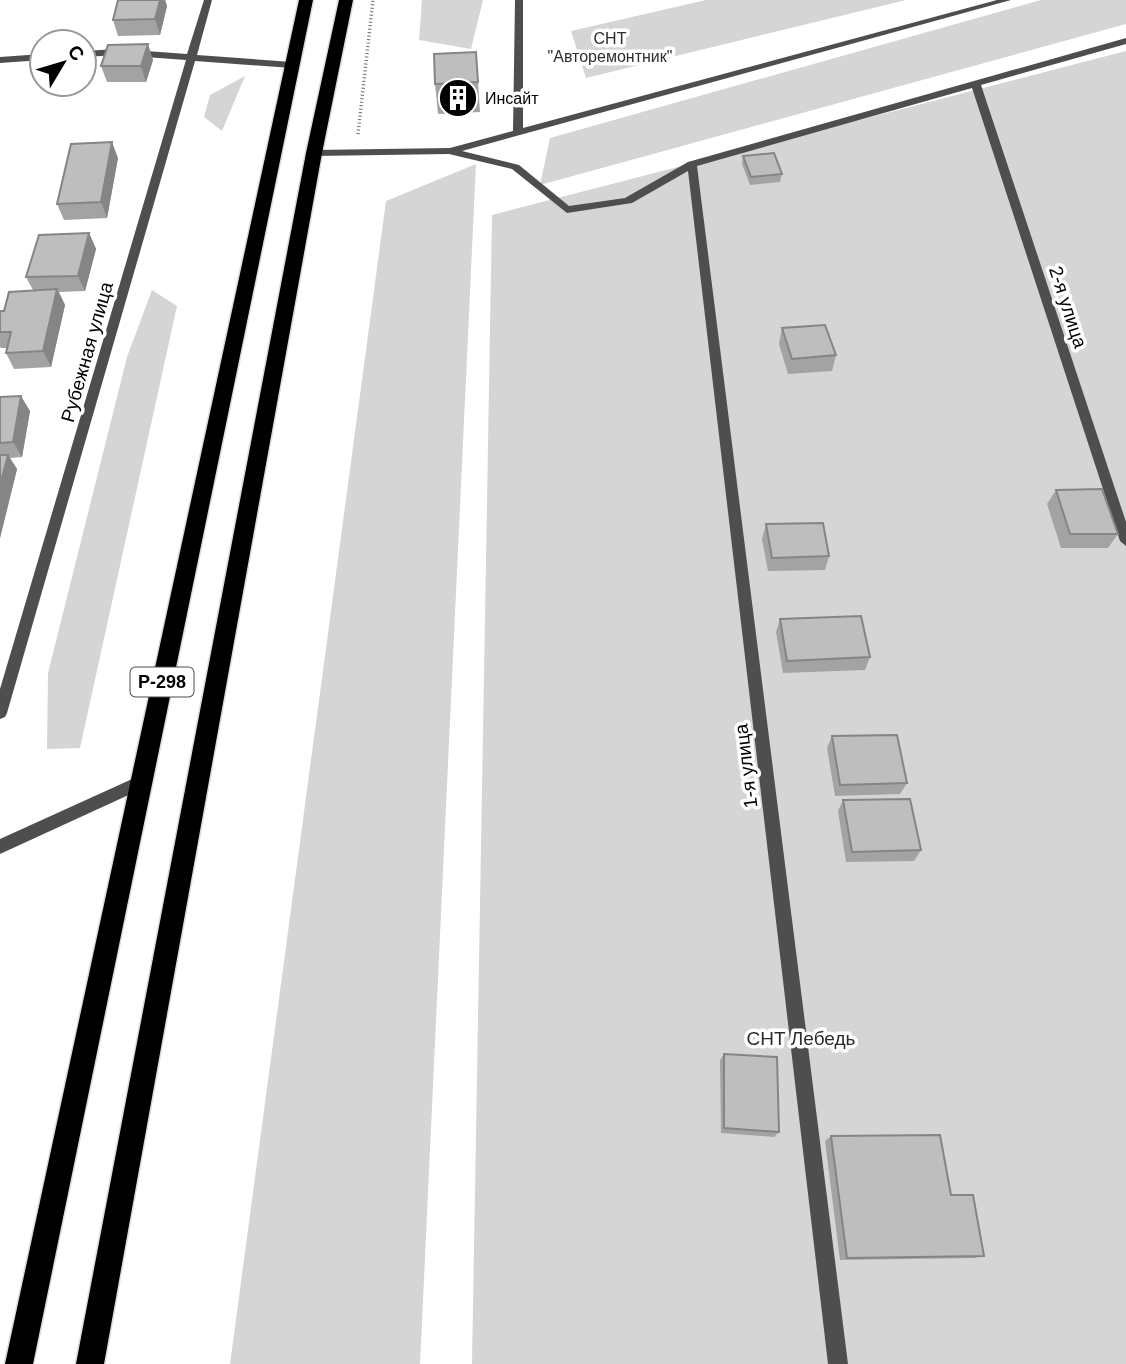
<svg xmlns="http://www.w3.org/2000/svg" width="1126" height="1364" font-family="Arial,sans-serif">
  <rect width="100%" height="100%" fill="#fff"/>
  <path fill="#d5d5d5" d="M422,0H483L471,49L419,40Z
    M706,0H906L586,78L571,31Z
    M1041,0H1126V24L540,185L550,138Z
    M1126,51V1364H472L492,215Z
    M245,76L222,131L204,117L210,95Z
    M476,164L420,1364H230L386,201Z
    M152,290L177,306L80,748L47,749L48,673L127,357Z"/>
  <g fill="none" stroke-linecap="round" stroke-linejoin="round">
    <g stroke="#dbdbdb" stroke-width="3">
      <path id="highway" d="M299,0H313L33,1364H5Z
        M339,0H353L322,153L104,1364H76L306,153Z"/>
    </g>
    <path stroke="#707070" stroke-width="3.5" stroke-dasharray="1 2.5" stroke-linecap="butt" d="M358,134L373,0"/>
    <path fill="#4e4e4e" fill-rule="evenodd" d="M204,0H212L197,55L292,62L297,65L292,68L195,61L7,713L5,717L0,719V689L186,60L118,55L84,57V51L118,49L187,54Z
      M515,0H523V128L997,0H1011L462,151L519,165L569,206L625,198L688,162L1126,38V44L981,85L1126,522V546L1120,541L972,88L697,166L848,1364H828L688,171L632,203L567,213L512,169L449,154L314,156L309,153L314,150L450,148L513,131Z
      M42,54V60L0,63V57Z
      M141,775L146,777L148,782L146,787L0,854V839Z"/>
    <use href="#highway" fill="#000" fill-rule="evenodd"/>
  </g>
  <path fill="#a3a3a3" d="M118,0H165L167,6L160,35L118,36L113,20Z
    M476,52L480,112L438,114L435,84Z
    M153,60L146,82H107L101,66Z
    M743,156L782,174L780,182L750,185L742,164Z
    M118,158L107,218L64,220L57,204Z
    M89,233L96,249L85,291L59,292L65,305L51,367L14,369L6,353L7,348H1L0,347V311H4L33,290L26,277Z
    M782,328L836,355L832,371L788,374L779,344Z
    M0,397L30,411L22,457L10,458L17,469L0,538Z
    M1056,490L1118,534L1108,548H1061L1047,504Z
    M766,524L829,556L825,570L768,571L762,539Z
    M780,619L870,657L865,670L783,673L776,632Z
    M832,736L907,783L900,794L835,796L827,748Z
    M843,800L921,850L914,861L846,862L838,811Z
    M724,1054L779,1132L774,1137L721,1133L720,1060Z
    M831,1136L951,1195L984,1256L974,1258L840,1260L825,1141Z"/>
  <path fill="#858585" d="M160,0H165L167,6L160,35L155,19Z
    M148,44L153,60L146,82L141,66Z
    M112,142L118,158L107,218L101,202Z
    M89,233L96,249L85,291L78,276Z
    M57,289L65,305L51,367L43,351Z
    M21,396L30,411L22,457L13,442Z
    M8,455L17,469L0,538V485Z"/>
  <path fill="#bebebe" stroke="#858585" stroke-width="2" d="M118,0H160L155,19L113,20Z
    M148,44L141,66H101L108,45Z
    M476,52L478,82L435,84L434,54Z
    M112,142L101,202L57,204L71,144Z
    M774,153L782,174L751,177L743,156Z
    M89,233L78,276L26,277L39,235Z
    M57,289L43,351L6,353L11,332H0V311H4L9,292Z
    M825,325L836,355L792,359L782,328Z
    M21,396L13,442L0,443V397Z
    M0,455H8L0,485Z
    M1102,489L1118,534H1070L1056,490Z
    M823,523L829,556L772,558L766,524Z
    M861,616L870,657L787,661L780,619Z
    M897,735L907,783L840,785L832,736Z
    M910,799L921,850L852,852L843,800Z
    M724,1054L777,1057L779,1132L724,1128Z
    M940,1135L951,1195H973L984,1256L847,1258L831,1136Z"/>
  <defs>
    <g id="building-disc" transform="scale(2.0125)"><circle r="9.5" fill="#000" stroke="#fff"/><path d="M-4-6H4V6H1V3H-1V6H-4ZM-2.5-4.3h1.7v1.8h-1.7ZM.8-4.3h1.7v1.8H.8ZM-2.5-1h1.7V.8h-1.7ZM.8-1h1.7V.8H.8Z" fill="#fff"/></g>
  </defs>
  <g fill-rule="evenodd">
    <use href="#building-disc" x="458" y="98"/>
  </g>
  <g text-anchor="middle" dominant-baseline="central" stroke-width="7" stroke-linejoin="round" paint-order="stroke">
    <g font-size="16" fill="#2c2c2c" stroke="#fff">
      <text x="610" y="38">СНТ<tspan x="610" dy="18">"Авторемонтник"</tspan></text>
    </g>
    <g font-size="16" fill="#000" stroke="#fff" text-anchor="start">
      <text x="485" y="98">Инсайт</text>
    </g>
    <rect fill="#fff" stroke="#4c4c4c" stroke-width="2" x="130.5" y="667.5" width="63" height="29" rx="5"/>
    <g font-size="18" font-weight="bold" fill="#000">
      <text x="162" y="682">Р-298</text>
    </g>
    <g font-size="19" fill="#000" stroke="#fff">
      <text transform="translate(1068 307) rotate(72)">2-я улица</text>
      <text transform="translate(87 352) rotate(-74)">Рубежная улица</text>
      <text transform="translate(746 766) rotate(-97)">1-я улица</text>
    </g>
    <g font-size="19" fill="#2c2c2c" stroke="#fff">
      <text x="801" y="1038">СНТ Лебедь</text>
    </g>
  </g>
  <g transform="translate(63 63) rotate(52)"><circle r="33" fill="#ffffff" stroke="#999999" stroke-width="2"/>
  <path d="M0-5L12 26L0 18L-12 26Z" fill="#000000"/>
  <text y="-10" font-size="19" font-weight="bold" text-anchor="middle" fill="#000000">С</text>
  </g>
</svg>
